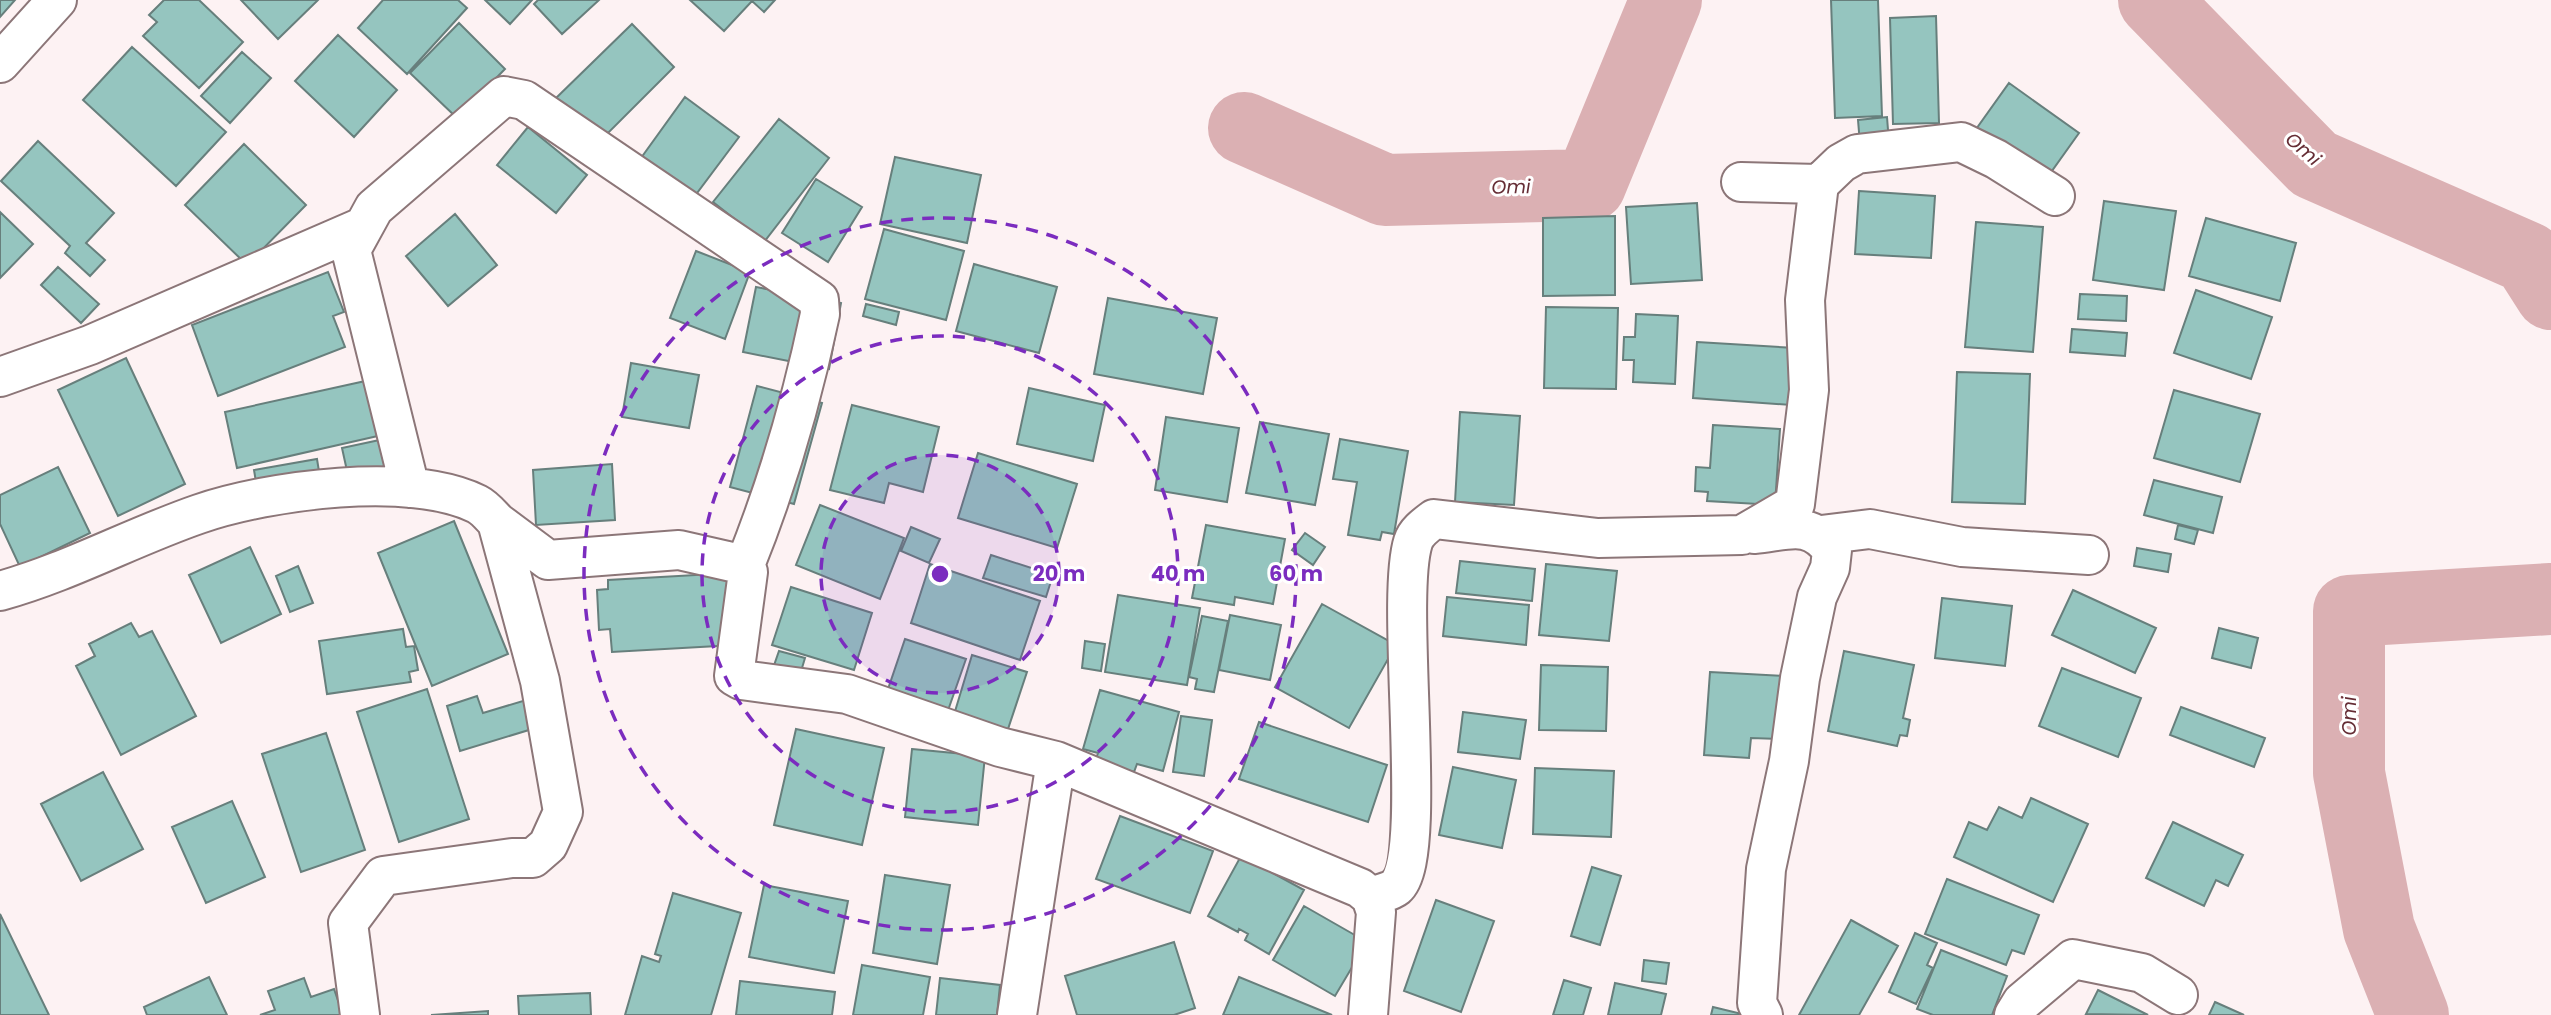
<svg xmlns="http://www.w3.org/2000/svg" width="2551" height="1015" font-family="Poppins,sans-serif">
  <rect width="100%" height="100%" fill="#fdf2f3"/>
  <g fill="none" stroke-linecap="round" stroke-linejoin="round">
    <path stroke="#dbb0b3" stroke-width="72" d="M2154,0L2314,164L2528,258L2551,294
      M1244,128L1385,190L1590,185L1666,0
      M2413,1015L2379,929L2349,773V611L2551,599"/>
  </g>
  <path fill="#95c5bf" stroke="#677f7c" stroke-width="2" d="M0,0H15L0,17Z
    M164,0H199L243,42L199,88L143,36L157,22L149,15Z
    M241,0H318L278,39Z
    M383,0H458L467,8L407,74L358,28Z
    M485,0H532L510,24Z
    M538,0H599L562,34L534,4Z
    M690,0H775L764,12L752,1L724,31Z
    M1831,0H1878L1882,116L1835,118Z
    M1936,16L1939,123L1893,124L1890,18Z
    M459,23L505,69L457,118L410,73Z
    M632,24L674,67L601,140L554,100Z
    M338,35L397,90L354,137L295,81Z
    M132,47L226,132L176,186L83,100Z
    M242,52L271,78L230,123L201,96Z
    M2009,83L2079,133L2044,182L1974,132Z
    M685,97L739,137L694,197L641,158Z
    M1887,117L1889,143L1860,144L1858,120Z
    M779,119L829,158L764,242L713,202Z
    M528,127L587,175L556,213L497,165Z
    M38,141L114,213L86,243L105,260L90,276L65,253L70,246L1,181Z
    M244,144L306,205L247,265L185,205Z
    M895,157L981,175L967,243L880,224Z
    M816,179L862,207L828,262L782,233Z
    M1859,191L1935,196L1931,258L1855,254Z
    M2104,201L2176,211L2164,290L2093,280Z
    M1697,203L1702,280L1631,284L1626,207Z
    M0,212L33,244L0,278Z
    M455,214L497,265L448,306L406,256Z
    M1615,216V295L1543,296V218Z
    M2206,218L2296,243L2280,301L2189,276Z
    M1976,222L2043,227L2033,352L1965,347Z
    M884,229L964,251L946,320L865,299Z
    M696,251L750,272L725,339L670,318Z
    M974,264L1057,287L1039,353L956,331Z
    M58,267L99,304L81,323L41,285Z
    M328,272L344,312L333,316L345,347L218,396L192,325Z
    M756,287L841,303L829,369L743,352Z
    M2196,290L2272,317L2251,379L2174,353Z
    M2080,294L2127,296L2126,321L2078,319Z
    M1108,298L1217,318L1203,394L1094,374Z
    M866,304L899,312L896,325L863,316Z
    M1546,307L1618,308L1616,389L1544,388Z
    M1636,314L1678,316L1675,384L1633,382L1634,360H1623L1624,337H1635Z
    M2072,329L2127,333L2125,356L2070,352Z
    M1697,342L1795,348L1791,405L1693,398Z
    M126,358L185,484L118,516L58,390Z
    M631,363L699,375L689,428L622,417Z
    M1957,372L2030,374L2025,504L1952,502Z
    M379,378L391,433L237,468L225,412Z
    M757,386L822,403L794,504L730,487Z
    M1029,388L1105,405L1093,461L1017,444Z
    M2174,390L2260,414L2240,482L2154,458Z
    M852,405L939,427L923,492L889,483L884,503L830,490Z
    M1460,412L1520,416L1514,505L1455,502Z
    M1166,417L1239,428L1227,502L1155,490Z
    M1260,422L1329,434L1315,505L1246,493Z
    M1713,425L1780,429L1775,505L1707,501L1708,492L1695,491L1696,467L1710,468Z
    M403,435L410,467L349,480L342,448Z
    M1340,439L1408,451L1394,534L1382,532L1380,540L1348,535L1357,482L1333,479Z
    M978,453L1077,484L1057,548L958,518Z
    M317,459L321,484L258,494L254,470Z
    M612,464L615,520L536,525L533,470Z
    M58,467L90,533L20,567L0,524V495Z
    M2154,480L2222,497L2213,533L2144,515Z
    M820,505L904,538L880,599L796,565Z
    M454,521L508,654L432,686L378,553Z
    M1206,525L1285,539L1273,604L1235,597L1234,605L1192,598Z
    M2178,525L2198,530L2194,544L2175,539Z
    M911,527L940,539L929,563L901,551Z
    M1305,533L1325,547L1313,565L1292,550Z
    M250,547L281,614L221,643L189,575Z
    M2137,548L2171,554L2168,572L2134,566Z
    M991,555L1053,575L1046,597L983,578Z
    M1460,561L1535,569L1532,601L1456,593Z
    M930,564L1040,601L1020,660L911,623Z
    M1546,564L1617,571L1609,641L1539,635Z
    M298,566L313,603L290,612L276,576Z
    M731,573L735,645L612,652L610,629L599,630L597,590L608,589V580Z
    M791,587L872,613L854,670L772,645Z
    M2073,590L2156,628L2135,673L2052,635Z
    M1118,595L1200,608L1187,685L1105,672Z
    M1447,597L1529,605L1526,645L1443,636Z
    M1942,598L2012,606L2005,666L1935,658Z
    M1322,604L1396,645L1349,728L1275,687Z
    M1230,615L1281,625L1270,680L1219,670Z
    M1202,616L1228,621L1214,692L1195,689L1197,679L1189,677Z
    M131,623L139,637L152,631L196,716L121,755L76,666L95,656L89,644Z
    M2219,628L2258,638L2251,668L2212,658Z
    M403,629L406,647L414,646L418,670L409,672L411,682L327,694L319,641Z
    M905,639L966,659L945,719L885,698Z
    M1085,641L1105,644L1101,671L1082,668Z
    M779,651L805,658L799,678L772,671Z
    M1844,651L1914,665L1903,718L1910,720L1907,736L1900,735L1897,746L1828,731Z
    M972,655L1027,672L1006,735L953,718Z
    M1541,665L1608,667L1606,731L1539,730Z
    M2062,668L2141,698L2118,757L2039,726Z
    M1710,672L1786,676L1782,739L1751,738L1749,758L1704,755Z
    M427,689L469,819L399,842L357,712Z
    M1100,690L1179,712L1163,771L1137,764L1134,772L1095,762L1098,753L1083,749Z
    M477,696L483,713L533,698L542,726L460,751L447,706Z
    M2181,707L2265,738L2254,767L2170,735Z
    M1463,712L1526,720L1520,759L1458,752Z
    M1181,716L1212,720L1204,776L1173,772Z
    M1259,722L1387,765L1368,822L1239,779Z
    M796,729L884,748L862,845L774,825Z
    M326,733L365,850L301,872L262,754Z
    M912,749L985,756L978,825L905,817Z
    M1453,767L1516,780L1502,848L1439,835Z
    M1535,768L1614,771L1611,837L1533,834Z
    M103,772L143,849L81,881L41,804Z
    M2031,798L2088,824L2053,902L1954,857L1969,822L1987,830L1999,807L2022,818Z
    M232,801L265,877L206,903L172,827Z
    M1120,816L1213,851L1190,913L1096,879Z
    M2173,822L2243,855L2228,886L2216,880L2204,906L2146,878Z
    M1241,856L1304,890L1269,954L1245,940L1248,934L1239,929L1238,932L1208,916Z
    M1592,867L1621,876L1600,945L1571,936Z
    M885,875L950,885L937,964L873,953Z
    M1947,879L2039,915L2024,954L2012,950L2006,965L1925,934Z
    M764,885L848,901L834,973L749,957Z
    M673,893L741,913L711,1015H625L642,956L659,962L661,956L655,954Z
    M1436,900L1494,921L1461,1012L1404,991Z
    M1304,906L1367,942L1335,996L1273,960Z
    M0,914L49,1015H0Z
    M1851,920L1898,946L1859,1015H1799Z
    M1915,933L1937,943L1927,965L1933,968L1916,1004L1889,992Z
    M1174,942L1195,1008L1174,1015H1077L1065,976Z
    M1941,950L2007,976L1992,1015H1933L1917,1009Z
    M1644,960L1669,963L1666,984L1642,981Z
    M862,965L930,977L923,1015H853Z
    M209,977L227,1015H147L144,1007Z
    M1239,977L1332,1015H1223Z
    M304,978L311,997L334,989L343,1015H260L275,1010L268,991Z
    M940,978L1000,985L997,1015H936Z
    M1564,980L1591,988L1583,1015H1553Z
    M740,981L835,992L832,1015H736Z
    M1615,983L1666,994L1661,1015H1608Z
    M2098,990L2148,1015L2086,1014Z
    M590,993L591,1015H519L518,996Z
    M2215,1002L2244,1015H2209Z
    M1713,1007L1742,1014V1015H1711Z
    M488,1011V1015H431Z"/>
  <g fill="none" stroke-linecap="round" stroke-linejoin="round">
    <g stroke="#8c7678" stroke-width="42">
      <path id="minor" d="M0,63L57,0
        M1741,182L1819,184
        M0,377L90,345L360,228
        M410,488L351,250L374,208L504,96L524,100L819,300L820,314C802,400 778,483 745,565
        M497,522L548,560L679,550L745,565L748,572L734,676L741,680L847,694L1000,747L1056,761L1017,1015
        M1754,534C1788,531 1809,519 1832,550L1830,568L1817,597L1800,678L1789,761L1766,869L1757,1003L1763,1015
        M1821,535L1870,529L1962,547L2089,555
        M0,591C69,572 132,537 199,514C268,490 411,471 477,504C485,508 491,516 497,522L540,681L563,812L548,845L533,858H512L383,876L348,923L360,1015
        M1056,761L1360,888L1371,897L1376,912L1368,1015
        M1371,897C1378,894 1390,892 1396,887C1430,858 1394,603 1413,542C1416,532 1426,525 1434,519L1598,538L1742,535L1795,504L1809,390L1805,300L1819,184L1841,163L1857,154L1961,142L1996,159L2055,196
        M2014,1015L2022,1002L2073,959L2142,973L2178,995"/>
    </g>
    <use href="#minor" stroke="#fff" stroke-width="38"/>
  </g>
  <circle cx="940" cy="574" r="119" fill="#7b2cbf" fill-opacity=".12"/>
  <g fill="none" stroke="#7b2cbf" stroke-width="3.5" stroke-dasharray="12 9">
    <circle cx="940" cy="574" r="119"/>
    <circle cx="940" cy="574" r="238"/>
    <circle cx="940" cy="574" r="356"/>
  </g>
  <g text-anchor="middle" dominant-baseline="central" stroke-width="6" stroke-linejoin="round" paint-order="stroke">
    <g font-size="19" font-style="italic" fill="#652d35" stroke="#fff">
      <text transform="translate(2303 149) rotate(41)">Omi</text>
      <text transform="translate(1511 187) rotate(-1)">Omi</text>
      <text transform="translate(2349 716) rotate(-90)">Omi</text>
    </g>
  </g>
  <circle cx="940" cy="574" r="10" fill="#7b2cbf" stroke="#fff" stroke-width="3.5"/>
  <g font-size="21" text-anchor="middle" font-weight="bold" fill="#7b2cbf" stroke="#fff" stroke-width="6" stroke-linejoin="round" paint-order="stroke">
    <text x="1059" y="581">20 m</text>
    <text x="1178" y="581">40 m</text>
    <text x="1296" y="581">60 m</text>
  </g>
</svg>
